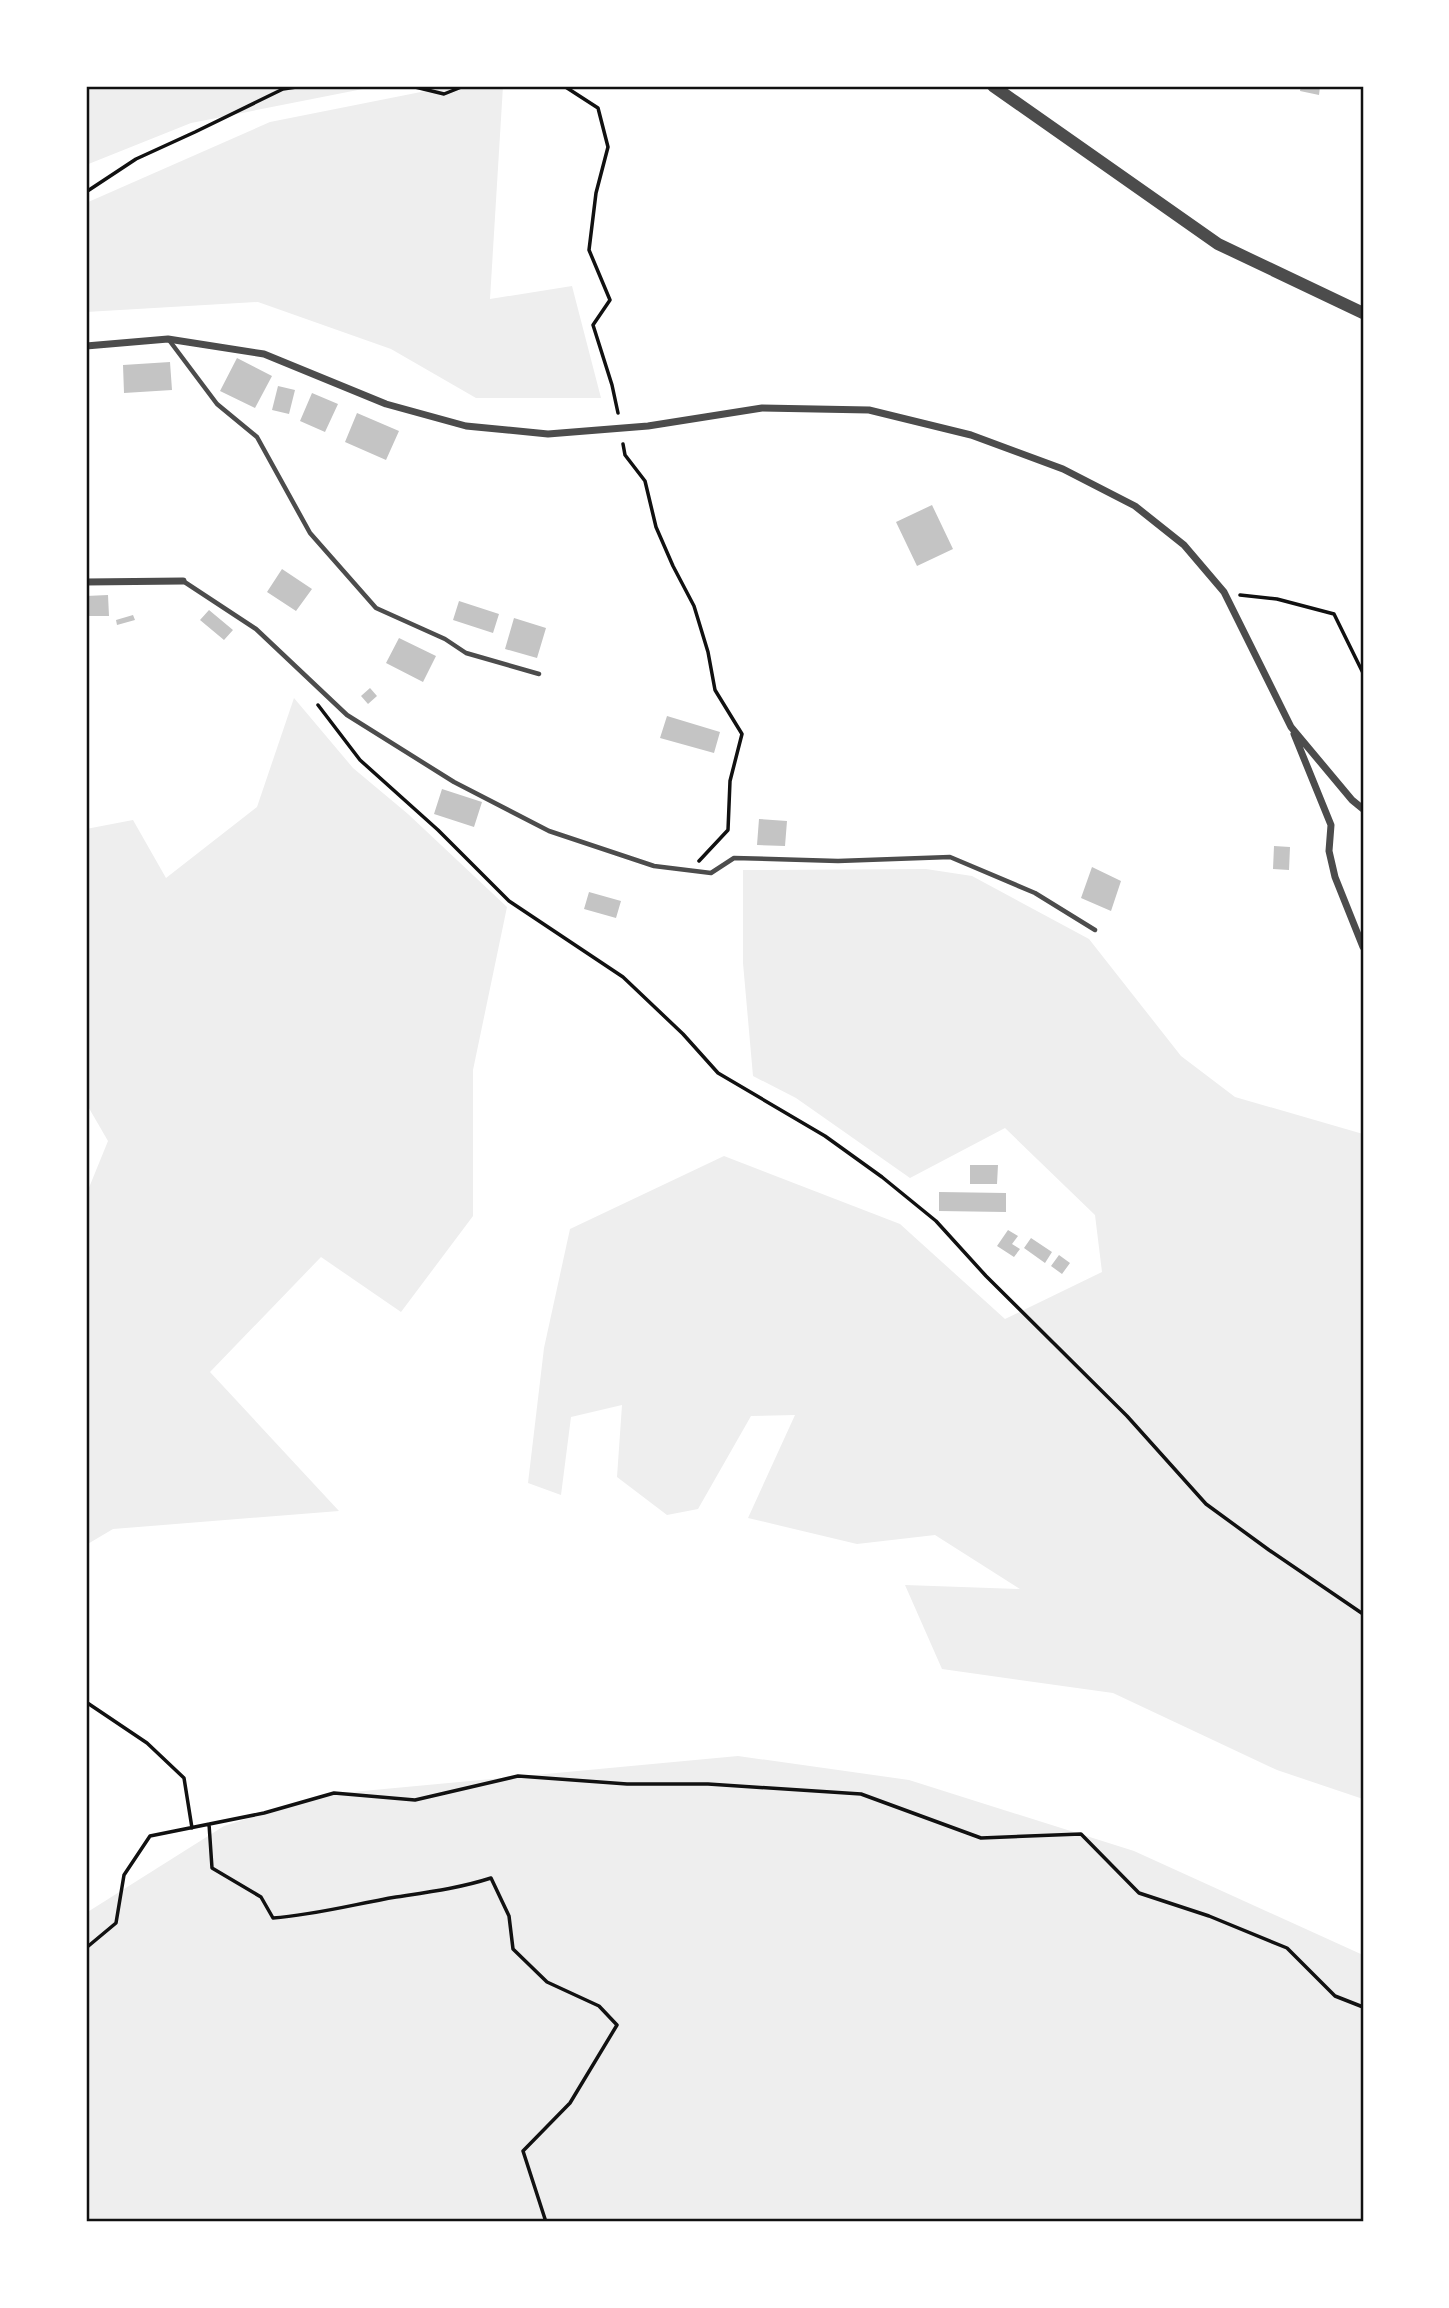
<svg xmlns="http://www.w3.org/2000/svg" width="1449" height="2308" font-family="Roboto,sans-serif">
  <rect width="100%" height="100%" fill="#fff"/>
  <path fill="#eee" d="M86,86H378L191,123L86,165Z
    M451,86H503L490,299L572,286L601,398H476L391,349L258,302L86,312V203L270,122Z
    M294,698L353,768L408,814L507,907L473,1070V1216L401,1312L321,1257L210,1372L339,1511L113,1529L86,1545V1195L108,1141L86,1103V829L133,820L166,878L257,807Z
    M926,869L972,876L1089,939L1181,1056L1235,1097L1363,1134V1799L1277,1770L1113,1693L942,1669L905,1585L1020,1589L935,1535L857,1544L748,1518L795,1415L751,1416L698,1509L667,1515L617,1477L622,1405L571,1417L561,1495L528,1483L544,1348L570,1229L724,1156L900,1224L1005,1319L1102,1272L1095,1215L1005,1128L910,1178L796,1098L753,1076L743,963V870Z
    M738,1756L909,1780L1134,1851L1363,1955V2222H86V1913L224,1826L320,1795Z"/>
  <path fill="#c4c4c4" d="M1301,86L1320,87L1319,95L1300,91Z
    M237,358L272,376L255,408L220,391Z
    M170,362L172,390L124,393L123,365Z
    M278,386L295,390L289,414L272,410Z
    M312,393L338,404L325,432L300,421Z
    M357,413L399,431L386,460L345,442Z
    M932,505L953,549L917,566L896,522Z
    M282,569L312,589L296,611L267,592Z
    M108,595L109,616H86V596Z
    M459,601L499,614L493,633L453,620Z
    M209,610L233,630L224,640L200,620Z
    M133,615L135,620L117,625L116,620Z
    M514,618L546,628L537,658L505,649Z
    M399,638L436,656L423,682L386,663Z
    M370,688L377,696L368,704L361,696Z
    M667,716L720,732L714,753L660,738Z
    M442,789L482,802L474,827L434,814Z
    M759,819L787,821L785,846L757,845Z
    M1274,846L1290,847L1289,870L1273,869Z
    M1092,867L1121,881L1111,911L1081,898Z
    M589,892L621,901L616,918L584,909Z
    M970,1165H998L997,1184H970Z
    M939,1192L1006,1193V1212L939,1211Z
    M1008,1230L1018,1236L1012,1244L1020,1249L1014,1257L997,1246Z
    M1031,1238L1052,1252L1045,1263L1024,1248Z
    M1059,1255L1070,1263L1062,1274L1051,1266Z"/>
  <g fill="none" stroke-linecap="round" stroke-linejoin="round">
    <path stroke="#111" stroke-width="3.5" d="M411,86L444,94L464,86
      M564,86L598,108L608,147L596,193L589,250L610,300L593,325L612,385L618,413
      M86,192L136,159L195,132L283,89L303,86
      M623,444L625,455L645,481L656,527L673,566L694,606L708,652L715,690L742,734L730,781L728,830L699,861
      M1240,595L1277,599L1334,614L1363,673
      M318,705L360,760L438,830L509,901L623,977L683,1034L718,1073L825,1136L882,1177L936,1221L986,1276L1127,1416L1206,1504L1269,1550L1363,1614
      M86,1702L147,1743L184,1778L192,1828
      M209,1824L212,1868L261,1897L273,1918C315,1915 355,1904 396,1897C429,1892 460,1888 491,1878L509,1916L513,1949L547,1982L599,2006L617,2025L570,2103L523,2151L546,2222
      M86,1948L116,1923L124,1875L150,1836L264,1813L334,1793L415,1800L518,1776L627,1784H708L861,1794L981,1838L1081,1834L1139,1893L1209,1916L1287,1948L1335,1996L1363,2007"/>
    <path stroke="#4c4c4c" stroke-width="4.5" d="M169,340L217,404L257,437L310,533L376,608L445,639L466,653L539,674
      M183,581L256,629L347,715L454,782L549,831L654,866L711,873L734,858L838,861L950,857L1035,893L1095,930"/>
    <path stroke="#4c4c4c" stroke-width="7" d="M86,346L168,339L264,354L386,404L466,426L548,434L648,426L762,408L869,410L971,435L1063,469L1135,506L1184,545L1224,592L1291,727L1352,800L1363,809
      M86,582L183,581
      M1294,734L1331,825L1329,851L1335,877L1363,947"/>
    <path stroke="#4c4c4c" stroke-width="12" d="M993,86L1218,244L1363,313"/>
  </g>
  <rect width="1449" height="2308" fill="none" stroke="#ffffff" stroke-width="175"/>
  <rect x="88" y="88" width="1274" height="2132" fill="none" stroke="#111" stroke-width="2.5"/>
</svg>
